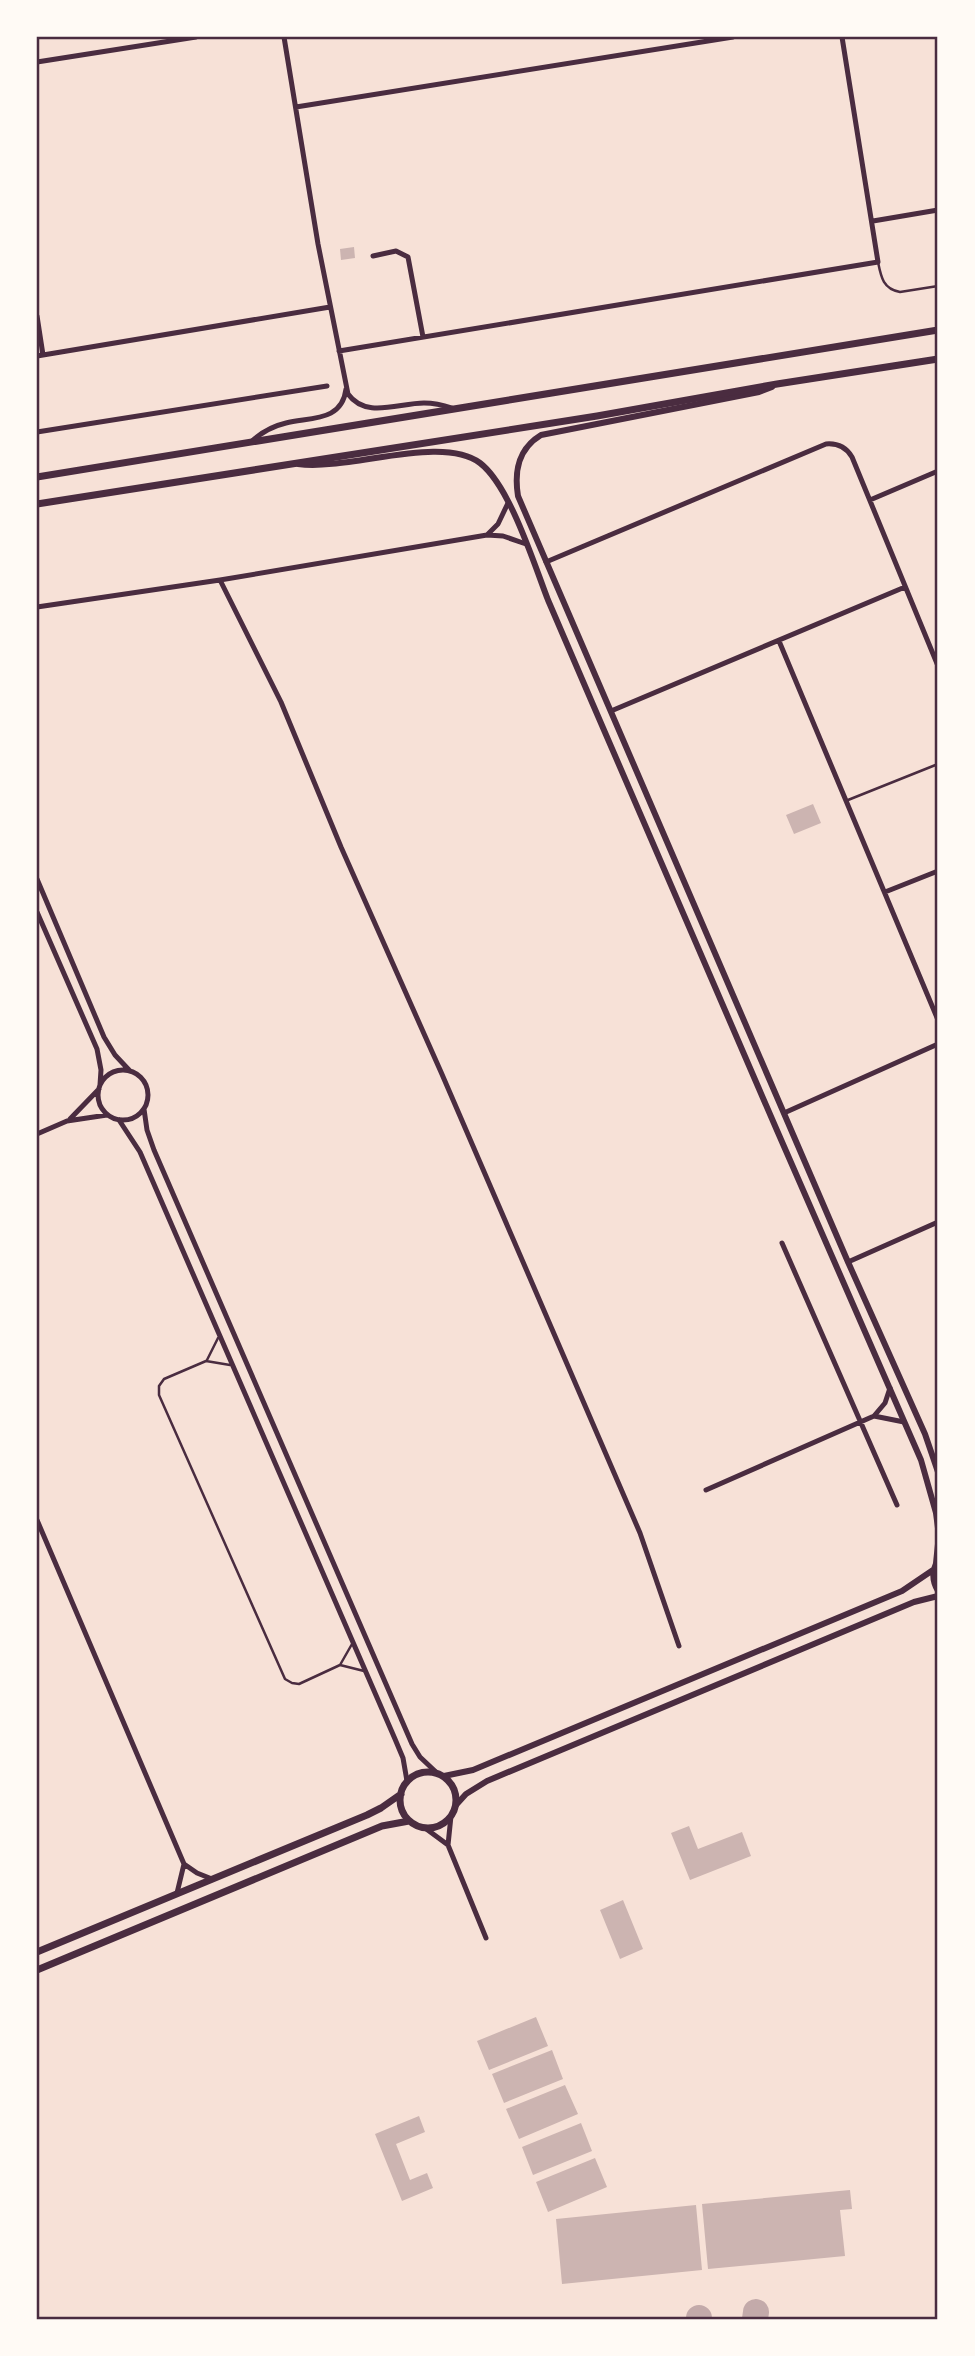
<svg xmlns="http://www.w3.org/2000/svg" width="975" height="2356" font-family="'Roboto Condensed',sans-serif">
  <rect width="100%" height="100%" fill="#f7e1d7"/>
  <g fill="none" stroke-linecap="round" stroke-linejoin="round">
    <path stroke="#c3aaaa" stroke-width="26" d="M699,2319V2318
      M755,2319L756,2312"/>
  </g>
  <path fill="#ccb4b1" d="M354,247L355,258L341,260L340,249Z
    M813,804L821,823L794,834L786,815Z
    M689,1826L698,1849L742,1832L751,1856L690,1880L671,1833Z
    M623,1900L643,1949L620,1959L600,1910Z
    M536,2017L548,2046L489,2070L477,2041Z
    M552,2050L563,2079L504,2103L492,2074Z
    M565,2085L578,2114L519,2139L506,2109Z
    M419,2116L425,2132L396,2144L410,2180L427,2173L433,2188L402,2201L375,2134Z
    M581,2123L592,2151L533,2175L522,2147Z
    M595,2158L607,2187L548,2212L536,2182Z
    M850,2190L852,2209L840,2210L845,2256L708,2269L702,2204Z
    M696,2205L702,2270L562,2284L556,2219Z"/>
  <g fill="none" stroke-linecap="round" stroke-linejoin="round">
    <path stroke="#4a2c40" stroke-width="2.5" d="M878,262C881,277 883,289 900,292L938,286
      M848,800L938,764
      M207,1360L218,1338
      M230,1365L206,1361L164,1379L159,1386V1395L285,1679L292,1683L299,1684L340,1665L352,1644
      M340,1665L364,1671"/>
    <path stroke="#4a2c40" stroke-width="5" d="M284,37L318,244L348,394C366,419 398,403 424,403C434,403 443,405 452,408
      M37,62L196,37
      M296,107L733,37
      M873,221L938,210
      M373,256L396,251L408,257L423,337
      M37,316L43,355
      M339,351L878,262L842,37
      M37,356L330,307
      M37,432L327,386
      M252,441C262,432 273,426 286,423C310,417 342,422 346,389
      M870,500L938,471
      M487,535L498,524L508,503
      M546,562L826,444C838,443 846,447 852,457L938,666
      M220,580L281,702L341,847L441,1072L640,1533L679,1646
      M37,607L220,580L487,535L503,536L526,544
      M779,641L938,1020
      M611,711L905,587
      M37,879L104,1037L115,1055L130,1071
      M885,892L938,871
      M37,912L97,1049L101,1070L100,1085
      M98 1095a25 25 0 1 1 50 0a25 25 0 1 1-50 0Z
      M144,1109L147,1130L154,1150L412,1744L420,1757L437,1773
      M784,1113L938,1044
      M70,1119L99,1089
      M119,1120L140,1152L395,1739L403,1758L407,1781
      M37,1134L67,1121L107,1115
      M782,1243L897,1505
      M848,1262L938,1222
      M874,1416L904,1422
      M706,1490L874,1416L885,1403L890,1388
      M37,1520L184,1864L177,1893
      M451,1816L448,1845L486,1938
      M425,1828L448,1845
      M184,1864L197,1873L212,1879"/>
    <path stroke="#4a2c40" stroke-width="6" d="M772,387L759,392L541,435C518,449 514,471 518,496L848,1262L925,1434L938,1472
      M298,464C349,471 442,434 480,463C510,486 534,564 548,600C562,633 577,667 591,700C700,954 810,1207 921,1460L936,1513L938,1528
      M938,1560C932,1570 932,1581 938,1591
      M936,1563L938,1544
      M444,1776L473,1770L902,1591L933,1570
      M456,1805L466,1794L487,1781L914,1602L938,1596"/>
    <path stroke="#4a2c40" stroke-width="7" d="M37,477L938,330
      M37,504L597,416L777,384L938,359
      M400 1800a28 28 0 1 1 56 0a28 28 0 1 1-56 0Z
      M37,1952L367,1815L381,1808L401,1794
      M37,1970L382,1826L409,1821"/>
  </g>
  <rect width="975" height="2356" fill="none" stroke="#fffaf5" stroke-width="77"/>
  <rect x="38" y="38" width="898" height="2280" fill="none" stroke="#4a2c40" stroke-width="2.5"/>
</svg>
